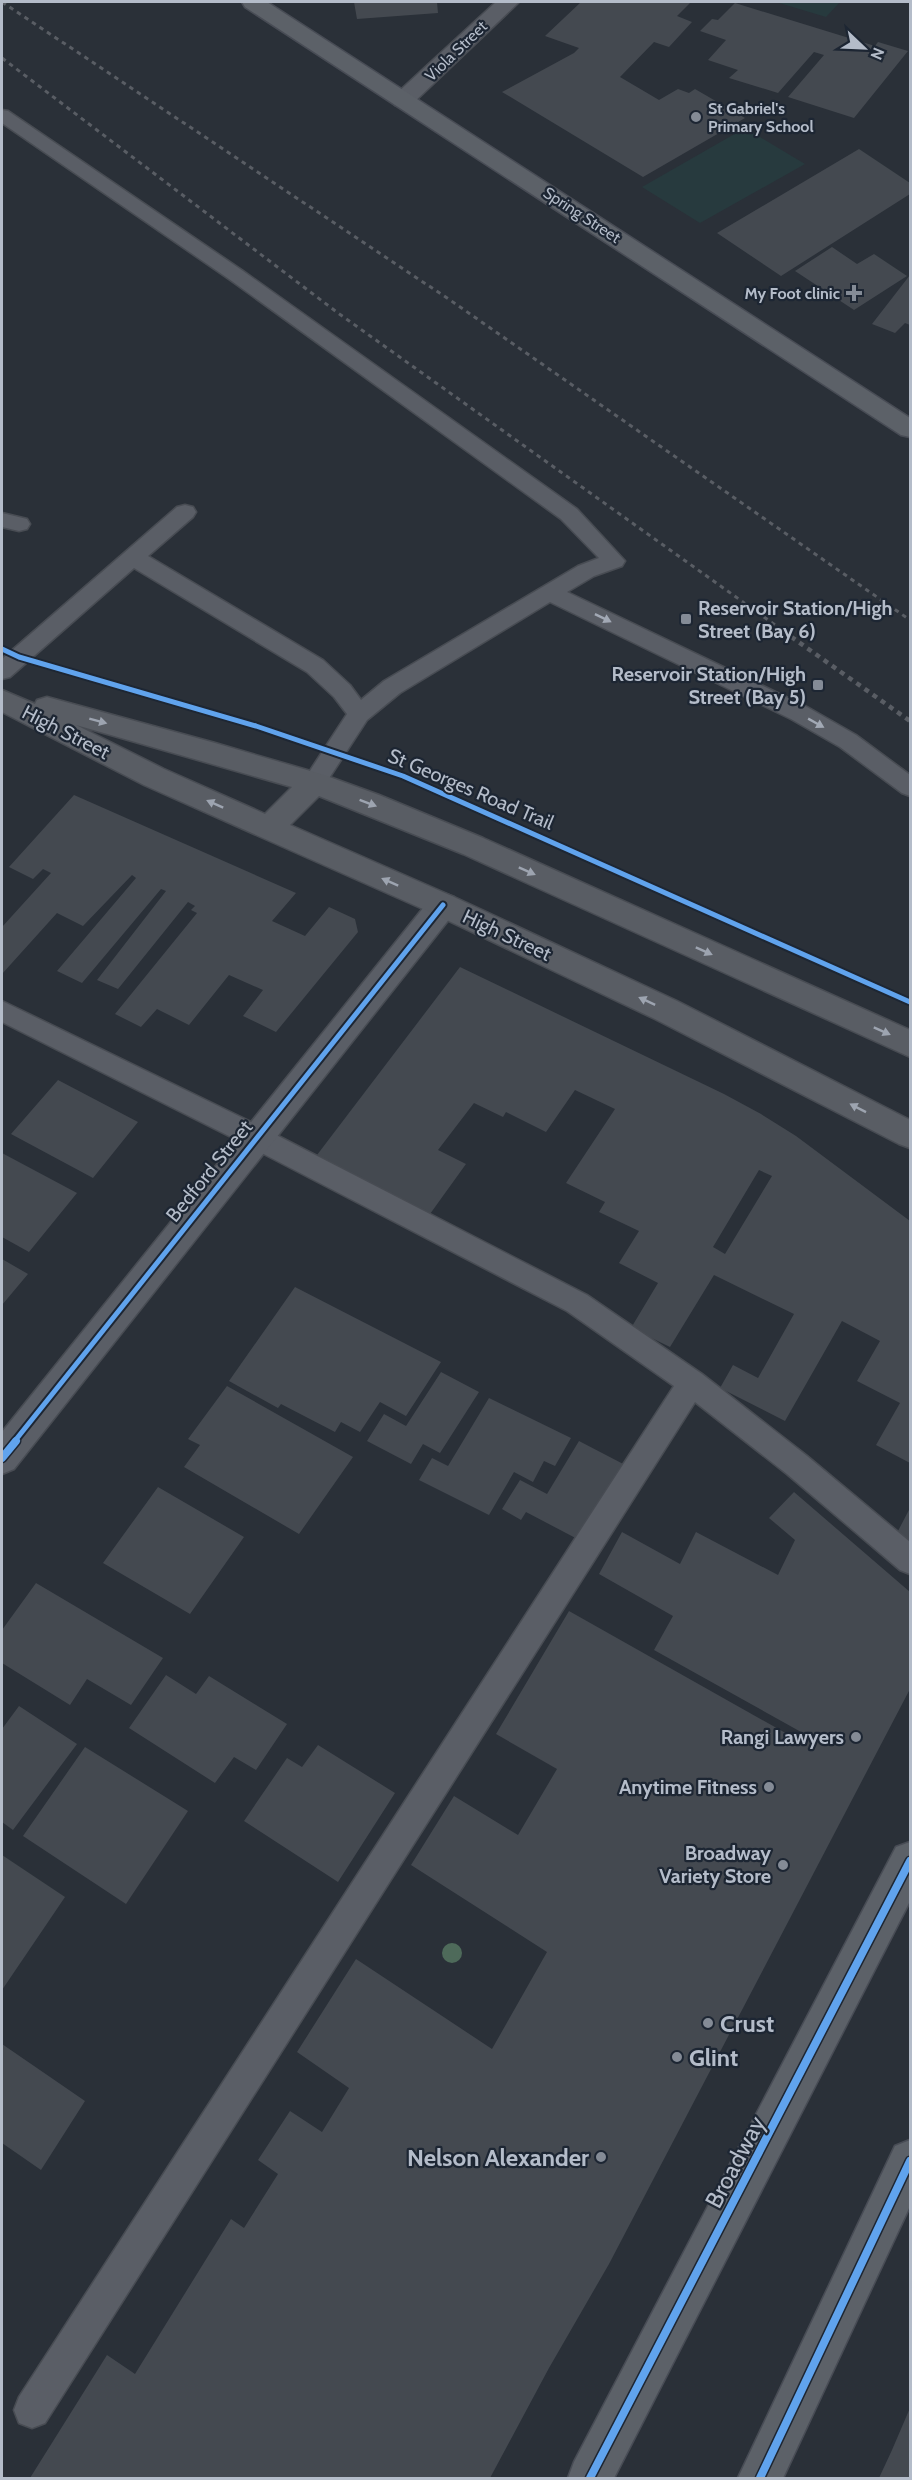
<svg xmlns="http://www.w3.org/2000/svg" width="912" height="2480" font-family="Cabin,sans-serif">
  <rect width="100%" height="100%" fill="#2a3038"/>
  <path fill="#273a3e" d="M776,2H840L826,17Z
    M745,128L805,164L700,223L642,187Z"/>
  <path fill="#444950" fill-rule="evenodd" d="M354,2H437L438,13L357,19Z
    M581,2H691L677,16L692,22L669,47L654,42L620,77L659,100L678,89L689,93L695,89L745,118L643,177L502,92L574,53L579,48L545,36Z
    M735,3L875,46L878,42L908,51L854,118L788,97L824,55L814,52L778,93L729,78L738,70L708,60L726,40L700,31L712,19L718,20Z
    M859,149L910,183V194L781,276L717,233Z
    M832,247L857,264L874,254L907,276L854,310L795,271Z
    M910,275V325L905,323L895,333L872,324Z
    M74,795L296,893L272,921L305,936L329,907L355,919L358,932L276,1032L243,1016L263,990L229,975L189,1025L157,1009L141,1027L115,1014L197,913L191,910L195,906L188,902L118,989L97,980L166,891L161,889L82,983L57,971L136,878L132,875L83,926L57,913L2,974V927L51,873L43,869L33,879L9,867Z
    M460,967L724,1094L761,1114L796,1136L910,1221V1463L876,1445L900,1403L857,1381L880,1341L842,1321L785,1421L720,1388L733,1365L758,1378L794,1314L714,1275L670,1347L631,1328L658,1283L619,1263L639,1231L599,1212L605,1202L566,1183L615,1109L575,1090L546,1132L506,1112L503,1117L474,1103L438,1150L466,1164L430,1214L317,1155ZM759,1170L772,1176L725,1254L713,1247Z
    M58,1080L138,1122L93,1178L11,1134Z
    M2,1153L77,1193L29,1252L2,1237Z
    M2,1259L28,1274L2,1305Z
    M295,1287L441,1362L406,1416L380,1402L360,1432L341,1422L335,1432L281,1404L278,1408L229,1381Z
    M441,1372L479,1392L440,1453L423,1444L411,1464L367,1441L384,1414L406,1426Z
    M227,1386L353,1457L299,1534L184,1467L200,1445L188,1439Z
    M489,1398L571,1438L555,1466L544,1461L533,1482L514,1472L489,1515L419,1480L432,1458L448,1466Z
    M579,1441L629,1467L585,1543L526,1512L521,1520L502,1509L520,1480L547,1494Z
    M158,1487L244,1537L190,1614L103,1563Z
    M794,1492L910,1592V1689L609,2264L549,2368L490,2478H30L107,2355L135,2374L231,2219L244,2228L278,2174L258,2160L290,2111L322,2132L349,2088L297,2052L356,1959L492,2049L547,1952L411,1865L454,1796L518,1835L557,1769L496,1734L569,1611L805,1744L810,1737L654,1650L673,1616L599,1574L622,1532L680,1564L696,1532L778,1575L795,1540L769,1518Z
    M910,1508V1542L898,1531Z
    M36,1583L163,1658L131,1705L87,1679L70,1705L2,1663V1630Z
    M166,1675L196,1694L209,1676L287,1724L256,1770L234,1757L215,1783L129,1728Z
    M19,1706L77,1744L13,1830L2,1822V1729Z
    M318,1745L395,1793L338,1882L244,1821L287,1758L302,1767Z
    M85,1747L188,1811L126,1904L23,1836Z
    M2,1855L65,1897L2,1990Z
    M2,2044L85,2101L41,2170L2,2143Z
    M910,2408V2478H879L892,2450Z"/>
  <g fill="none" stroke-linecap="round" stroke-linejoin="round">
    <g stroke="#484c53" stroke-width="3">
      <path id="lane" d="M2,110L8,111L243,271L577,509L625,561L622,566L594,576L567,592L807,707L856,735L910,775V796L902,793L840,747L791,719L550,602L400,693L367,720L322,789L314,792L306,789L302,783L347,714L334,697L307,672L134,568L10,677L2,679V659L177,507L185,505L193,507L196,512L193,517L148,556L323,660L350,685L361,700L384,681L578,566L599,558L561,519L229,279L2,123Z
        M2,513L27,519L30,524L27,529L19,531L2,527Z
        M2,1001L251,1122L587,1295L702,1374L807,1456L910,1542V1574L900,1570L787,1474L695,1402L45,2423L32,2428L19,2423L14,2410L19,2397L674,1386L567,1311L233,1138L2,1022Z"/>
    </g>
    <g stroke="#484c53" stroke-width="3">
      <path id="street" d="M496,2H519L411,105L403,107L395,105L392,100L395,95Z
        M443,893L454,897L458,905L454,913L14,1469L2,1474V1432L432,897Z"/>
    </g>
    <g stroke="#484c53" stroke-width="3">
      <path id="secondary" d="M2,690L35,704L37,700L47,697L215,743L324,775L379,795L483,838L910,1030V1057L463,854L319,796L290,825L454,897L677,1001L910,1120V1148L899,1144L655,1019L432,913L144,785L2,712ZM76,725L292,787L265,814L164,769Z"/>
    </g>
    <g stroke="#484c55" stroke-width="3">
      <path id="primary" d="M242,2H267L910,418V437L901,435L245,7Z
        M910,1842V1901L614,2478H568L574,2462L896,1847Z
        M910,2140V2206L783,2478H738L895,2146Z"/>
    </g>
    <use href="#lane" fill="#5a5e66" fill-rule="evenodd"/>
    <use href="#street" fill="#5a5e66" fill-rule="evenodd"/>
    <use href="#secondary" fill="#595d64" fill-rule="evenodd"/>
    <use href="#primary" fill="#5c6168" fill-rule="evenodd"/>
    <path stroke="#595d64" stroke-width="3" stroke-dasharray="4.5 4.5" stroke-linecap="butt" d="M2,2L450,300L910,620
      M2,58L338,313L785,632"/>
    <path stroke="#595d64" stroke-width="4.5" stroke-dasharray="5 5" stroke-linecap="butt" d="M783,631L910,721"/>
    <g stroke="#1d2633" stroke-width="9">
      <path id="cycleway-far1" d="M2,649L19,657L256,726L403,776L910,1002
        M14,1442L443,905"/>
    </g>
    <g stroke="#1d2633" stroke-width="11">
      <path id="cycleway" d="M2,1458L16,1441
        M590,2478L910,1861
        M760,2478L910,2161"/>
    </g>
    <use href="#cycleway-far1" stroke="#60a3ed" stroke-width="5"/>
    <use href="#cycleway" stroke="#60a3ed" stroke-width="8"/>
  </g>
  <circle fill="#4e6a5a" cx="452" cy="1953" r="10"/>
  <defs><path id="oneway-solid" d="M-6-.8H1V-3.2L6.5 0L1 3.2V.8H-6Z" transform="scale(1.5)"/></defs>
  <g fill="#a2a9b5">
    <use href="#oneway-solid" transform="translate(603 618) rotate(26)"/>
    <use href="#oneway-solid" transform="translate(816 723) rotate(29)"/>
  </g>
  <g fill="#9da4b0">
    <use href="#oneway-solid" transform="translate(98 721) rotate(15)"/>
    <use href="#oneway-solid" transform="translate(368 803) rotate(21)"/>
    <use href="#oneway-solid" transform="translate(215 804) rotate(-156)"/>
    <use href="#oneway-solid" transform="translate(527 871) rotate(24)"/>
    <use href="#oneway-solid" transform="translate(390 882) rotate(-156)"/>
    <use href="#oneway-solid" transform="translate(704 951) rotate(24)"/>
    <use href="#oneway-solid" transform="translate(647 1001) rotate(-155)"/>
    <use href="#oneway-solid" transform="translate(882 1031) rotate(24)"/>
    <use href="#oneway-solid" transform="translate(858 1108) rotate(-153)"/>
  </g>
  <g fill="#848b96" stroke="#1d2633" stroke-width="2">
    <circle cx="696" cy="117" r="6"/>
    <path d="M851 284h6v6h6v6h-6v6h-6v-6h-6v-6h6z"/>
    <rect x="680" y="613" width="12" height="12" rx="3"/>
    <rect x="812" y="679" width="12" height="12" rx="3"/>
    <circle cx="856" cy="1737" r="6"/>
    <circle cx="769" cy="1787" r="6"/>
    <circle cx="783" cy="1865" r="6"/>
    <circle cx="708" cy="2023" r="6"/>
    <circle cx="677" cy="2057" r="6"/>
    <circle cx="601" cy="2157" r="6"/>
  </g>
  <g text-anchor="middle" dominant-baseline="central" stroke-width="4.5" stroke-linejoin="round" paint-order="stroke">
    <g font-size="16" fill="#b4bcc9" stroke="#1d2633">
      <text transform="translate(456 51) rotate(-44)">Viola Street</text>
      <text transform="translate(582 215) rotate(33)">Spring Street</text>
    </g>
    <g font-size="16" font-weight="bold" fill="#b4bcc9" stroke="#1d2633" text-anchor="start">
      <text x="708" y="108">St Gabriel's<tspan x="708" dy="18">Primary School</tspan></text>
      <text x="840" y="293" text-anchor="end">My Foot clinic</text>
    </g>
    <g font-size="20" font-weight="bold" fill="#b4bcc9" stroke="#1d2633" text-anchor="end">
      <text x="698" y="608" text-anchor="start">Reservoir Station/High<tspan x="698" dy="23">Street (Bay 6)</tspan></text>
      <text x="806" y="674">Reservoir Station/High<tspan x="806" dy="23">Street (Bay 5)</tspan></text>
      <text x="844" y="1737">Rangi Lawyers</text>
      <text x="757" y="1787">Anytime Fitness</text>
      <text x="771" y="1853">Broadway<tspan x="771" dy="23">Variety Store</tspan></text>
    </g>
    <g font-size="20" fill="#b4bcc9" stroke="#1d2633">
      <text transform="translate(66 732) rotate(27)">High Street</text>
      <text transform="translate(471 789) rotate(23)">St Georges Road Trail</text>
      <text transform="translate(507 935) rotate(25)">High Street</text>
      <text transform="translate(209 1171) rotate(-51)">Bedford Street</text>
    </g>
    <g font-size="24" font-weight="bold" fill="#b4bcc9" stroke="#1d2633" text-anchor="start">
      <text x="720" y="2023">Crust</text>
      <text x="689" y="2057">Glint</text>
      <text x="589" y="2157" text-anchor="end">Nelson Alexander</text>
    </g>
    <g font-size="24" fill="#b4bcc9" stroke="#1d2633">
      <text transform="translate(735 2162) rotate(-62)">Broadway</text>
    </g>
  </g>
  <rect width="912" height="2480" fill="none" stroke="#b4bcc9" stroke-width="6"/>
  <g transform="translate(864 48) rotate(113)" stroke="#1d2633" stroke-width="4.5" paint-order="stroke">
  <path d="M0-4.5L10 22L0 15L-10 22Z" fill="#b4bcc9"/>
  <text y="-9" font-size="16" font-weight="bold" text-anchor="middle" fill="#b4bcc9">N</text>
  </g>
</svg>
